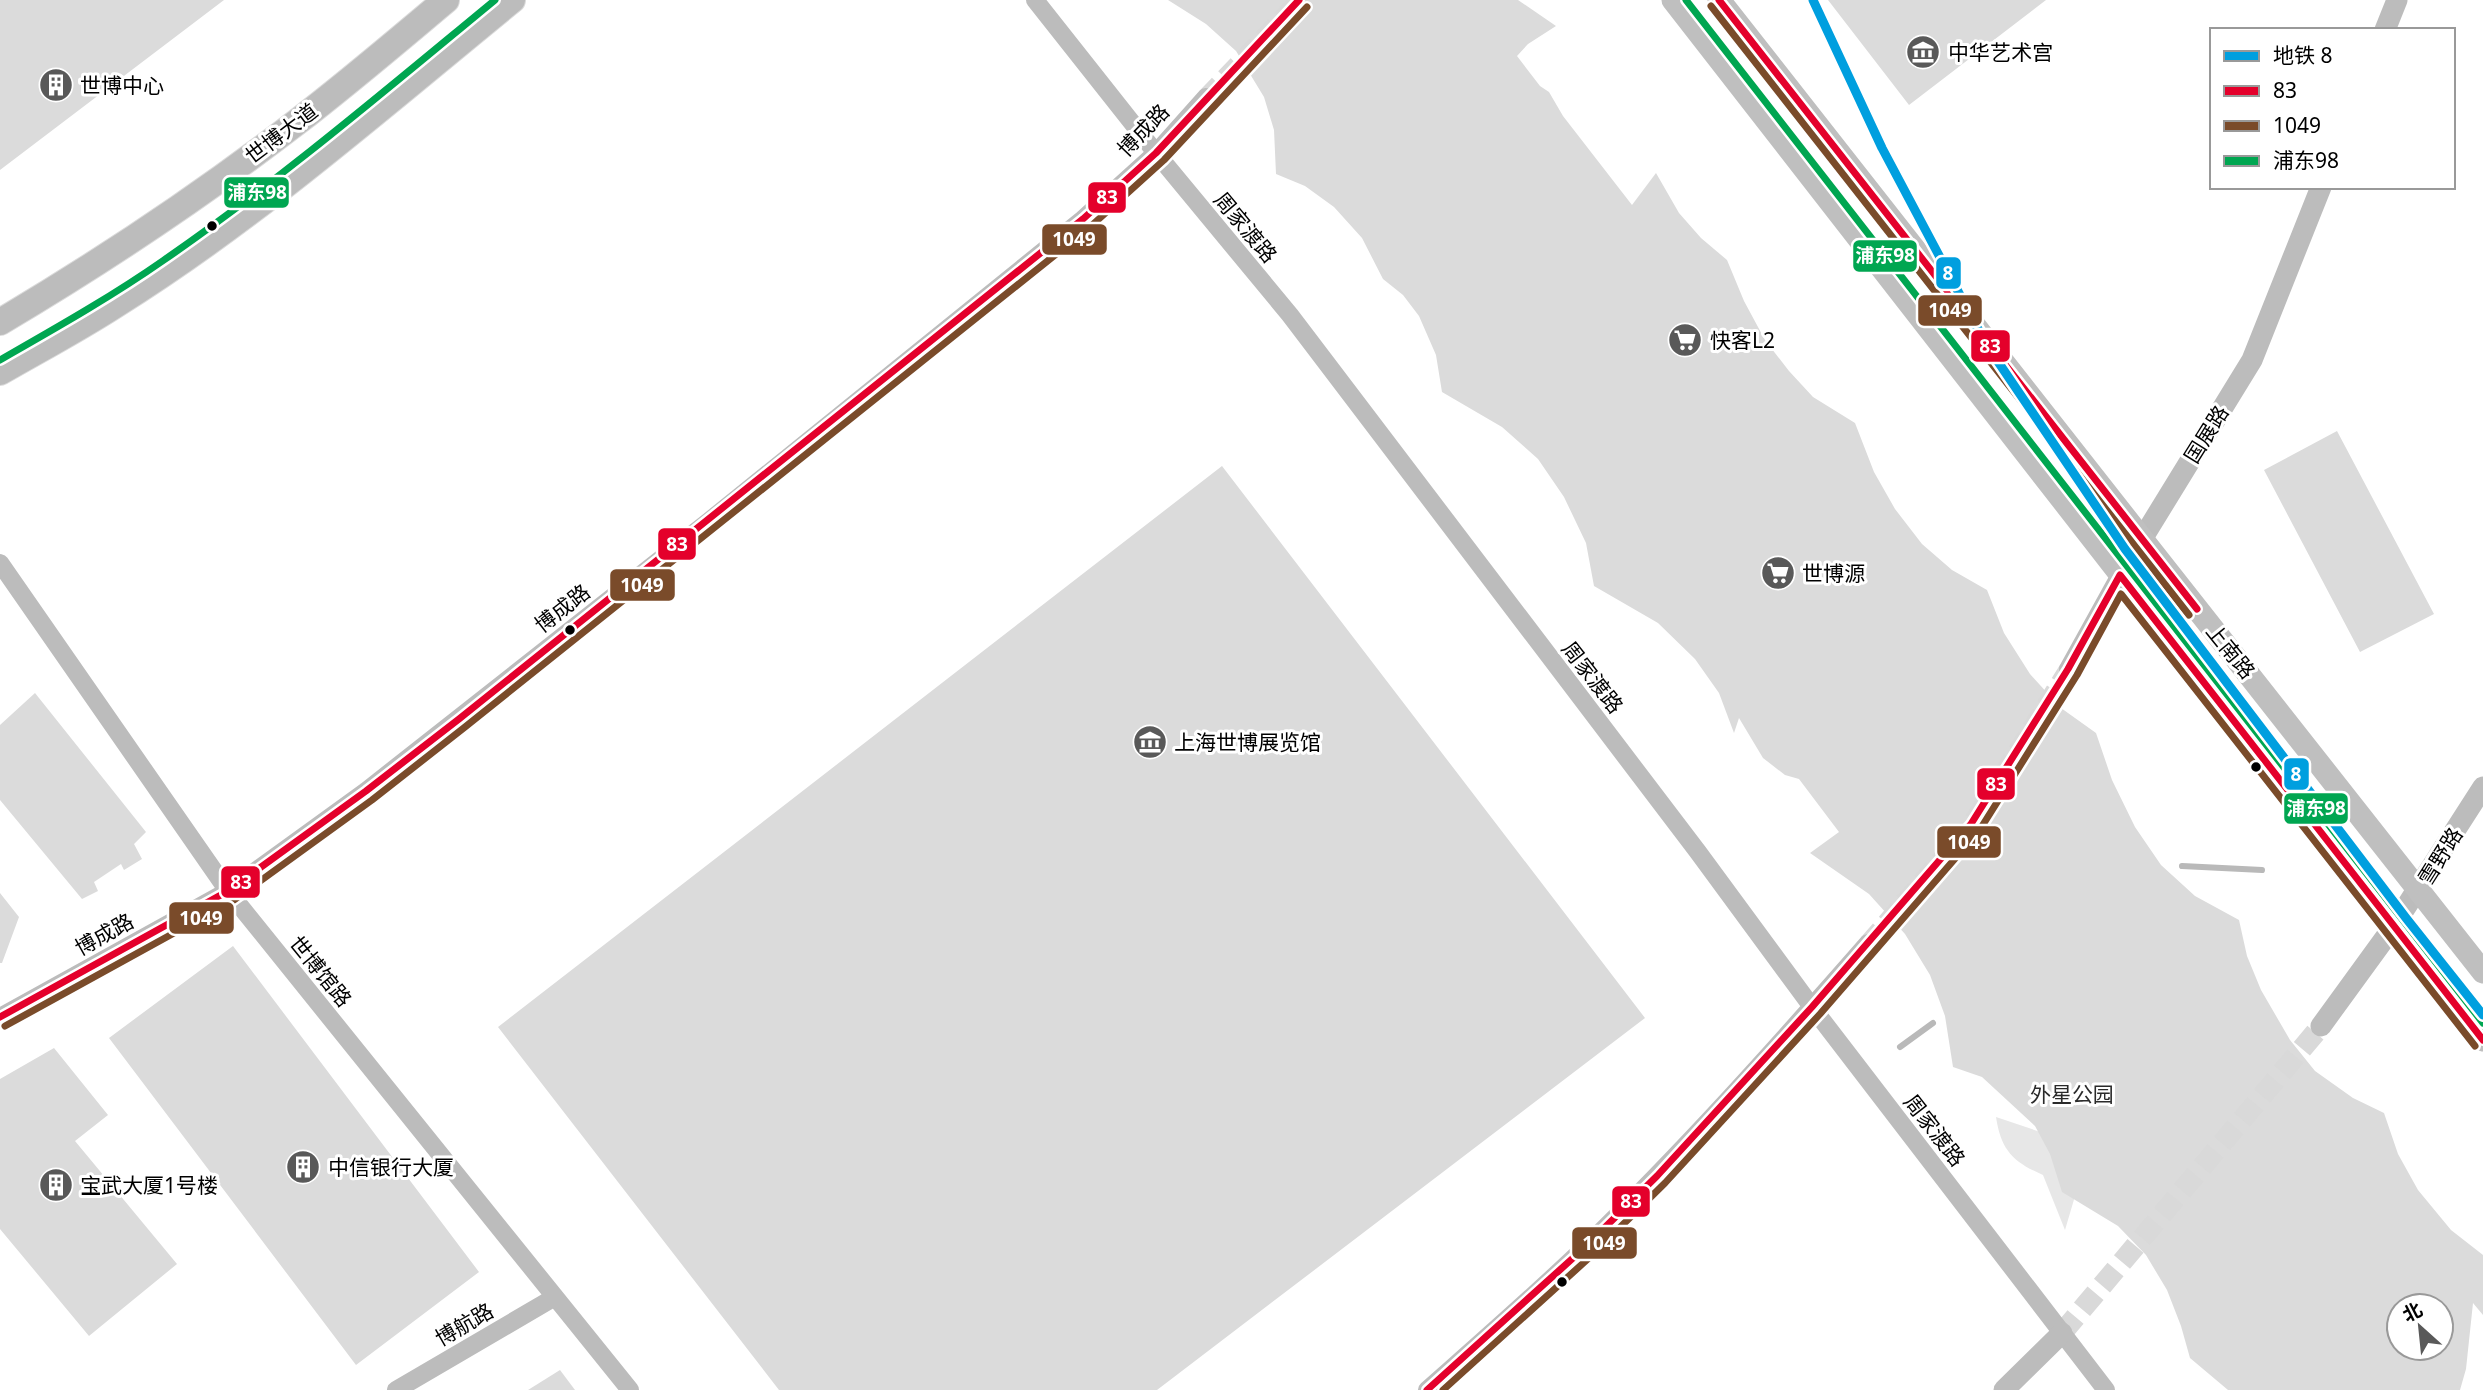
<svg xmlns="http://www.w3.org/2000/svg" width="2483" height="1390" font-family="'Noto Sans','Noto Sans SC',sans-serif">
  <rect width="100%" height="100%" fill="#fff"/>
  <path fill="#e7e7e7" d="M1996,1117L2079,1145L2083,1169L2065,1230L2043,1175C2013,1162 2001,1150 1996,1117Z"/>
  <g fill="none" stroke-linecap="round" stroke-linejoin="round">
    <path stroke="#b9b9b9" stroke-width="6" d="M2182,866L2262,870
      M1900,1047L1933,1023"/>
  </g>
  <path fill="#dbdbdb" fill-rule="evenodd" d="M0,0H224L0,170Z
    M1168,0H1518L1556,26L1528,44L1517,56L1540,86L1549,92L1563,116L1632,205L1656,173L1679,213L1701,238L1727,260L1744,301L1765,340L1789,371L1813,397L1855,423L1874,472L1895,509L1922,544L1952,570L1987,590L2004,633L2030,674L2061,708L2096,733L2112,780L2135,827L2161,865L2195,896L2239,920L2247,956L2261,990L2290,1040L2315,1071L2353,1098L2384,1113L2398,1154L2418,1190L2451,1230L2483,1255V1315L2473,1303L2466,1369L2460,1390H2228L2190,1358L2181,1326L2167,1290L2146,1255L2118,1226L2062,1192L2050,1154L2035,1126L1982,1077L1953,1067L1945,1016L1930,975L1905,934L1869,894L1810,853L1839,832L1799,779L1785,775L1763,758L1739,718L1734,733L1719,693L1695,659L1658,623L1594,586L1586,543L1564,497L1538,459L1502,427L1442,392L1436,355L1419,316L1403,295L1383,279L1362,238L1334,207L1305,186L1276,174L1274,130L1264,97L1236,51L1206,24ZM2399,1306H2441V1348H2399Z
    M1828,0H2046L1909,105Z
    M2337,431L2434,614L2360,652L2264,470Z
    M1222,466L1645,1018L1157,1390H779L498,1027Z
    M35,693L146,832L134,844L142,859L124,870L121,864L94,882L98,891L82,899L0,800V725Z
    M0,893L19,917L2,963H0Z
    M233,946L479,1272L356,1365L109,1038Z
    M54,1048L108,1115L75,1141L177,1264L89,1336L0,1229V1079Z
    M560,1370L575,1390H528Z"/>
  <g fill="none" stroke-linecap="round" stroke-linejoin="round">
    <path stroke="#d9d9d9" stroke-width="18" stroke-dasharray="18 9" stroke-linecap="butt" d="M1206,97L1299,0
      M1868,943L1971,824L2068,669"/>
    <path stroke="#d9d9d9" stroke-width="21" stroke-dasharray="21 10" stroke-linecap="butt" d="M2062,1333L2321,1026"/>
    <g stroke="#dbdbdb" stroke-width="28">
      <path id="primary" d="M0,322C103,261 202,195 297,122C348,83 397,41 446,0
        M0,372C38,350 78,329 115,305C256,217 383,105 512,0"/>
    </g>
    <path stroke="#bcbcbc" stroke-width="18" d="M1035,0L1156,153L1290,315L1698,852L1812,1007L2106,1390
      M0,563L228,891L630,1390
      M2068,669L2120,575
      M0,1017L228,891L366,791L709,521L1083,219L1156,153L1206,97
      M396,1390L555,1297
      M1427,1390C1480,1343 1534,1296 1585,1247C1684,1151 1777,1047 1868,943"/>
    <path stroke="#bcbcbc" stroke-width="21" d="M2385,30L2397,0
      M2120,575L2252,360L2321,187
      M2321,1026L2393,927L2483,787
      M2004,1390L2062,1333"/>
    <path stroke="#bfbfbf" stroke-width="23" d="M1673,0L2483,1040
      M1719,0C1973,325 2228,648 2483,972"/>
    <use href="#primary" stroke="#bcbcbc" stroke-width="26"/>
    <g stroke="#fff" stroke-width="12">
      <path id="bus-1" d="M1719,0L2197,609
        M0,1017L228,891L366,791L459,719L1083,219L1156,153L1299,0
        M1427,1390L1583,1249L1657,1176L1812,1007L1971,824L2068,669L2120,575L2483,1040"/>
    </g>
    <g stroke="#fff" stroke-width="12">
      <path id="bus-2" d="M1711,6L2189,615
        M5,1026L234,900L372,800L465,727L1090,227L1164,160L1307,7
        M1443,1390L1590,1257L1665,1183L1820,1014L1979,831L2077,675L2121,594L2475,1046"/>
    </g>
    <g stroke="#fff" stroke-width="12">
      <path id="bus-3" d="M1686,0L2483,1023
        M0,360C56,328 111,297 164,260C280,180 387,89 495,0"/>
    </g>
    <use href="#bus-1" stroke="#e4002b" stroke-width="7"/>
    <use href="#bus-2" stroke="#7a4b2a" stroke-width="7"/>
    <use href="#bus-3" stroke="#00a651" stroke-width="7"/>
    <g stroke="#fff" stroke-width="14">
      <path id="metro-1" d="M1813,0L1882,148L1986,344L2125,549L2406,918L2483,1015"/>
    </g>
    <use href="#metro-1" stroke="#009fdf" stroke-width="9"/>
  </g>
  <defs>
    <g id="museum-disc" transform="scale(1.75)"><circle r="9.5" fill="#595959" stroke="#fff"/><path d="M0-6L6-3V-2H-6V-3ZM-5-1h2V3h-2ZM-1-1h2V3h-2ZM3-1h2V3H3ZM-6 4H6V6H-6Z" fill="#fff"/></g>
    <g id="building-disc" transform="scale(1.75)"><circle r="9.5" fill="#595959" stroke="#fff"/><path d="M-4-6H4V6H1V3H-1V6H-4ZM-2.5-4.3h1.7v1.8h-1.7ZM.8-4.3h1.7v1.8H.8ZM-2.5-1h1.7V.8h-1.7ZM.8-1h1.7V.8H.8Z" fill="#fff"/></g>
    <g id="supermarket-disc" transform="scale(1.75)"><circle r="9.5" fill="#595959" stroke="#fff"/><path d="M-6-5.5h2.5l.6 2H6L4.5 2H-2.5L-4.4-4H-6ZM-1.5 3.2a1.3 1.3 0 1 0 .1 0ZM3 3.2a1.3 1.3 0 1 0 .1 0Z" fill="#fff"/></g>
  </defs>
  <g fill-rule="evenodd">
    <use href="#museum-disc" x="1923" y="52"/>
    <use href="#building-disc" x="56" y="85"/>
    <use href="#supermarket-disc" x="1685" y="340"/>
    <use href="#supermarket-disc" x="1778" y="573"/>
    <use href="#museum-disc" x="1150" y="742"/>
    <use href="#building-disc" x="303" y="1167"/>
    <use href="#building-disc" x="56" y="1185"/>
  </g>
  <g fill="#000" stroke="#fff" stroke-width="2.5">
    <circle cx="212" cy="226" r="6"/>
    <circle cx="570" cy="630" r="6"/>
    <circle cx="2256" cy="767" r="6"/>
    <circle cx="1562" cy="1282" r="6"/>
  </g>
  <g text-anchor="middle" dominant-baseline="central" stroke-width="6" stroke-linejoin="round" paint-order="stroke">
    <g font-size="21" fill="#000" stroke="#fff" text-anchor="start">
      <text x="1948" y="52">中华艺术宫</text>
      <text x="80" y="85">世博中心</text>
      <text x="1710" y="340">快客L2</text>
      <text x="1802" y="573">世博源</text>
      <text x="1174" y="742">上海世博展览馆</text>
      <text x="328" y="1167">中信银行大厦</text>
      <text x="80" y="1185">宝武大厦1号楼</text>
    </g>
    <g font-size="21" fill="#000" stroke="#fff">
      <text transform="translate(1143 130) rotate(-46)">博成路</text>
      <text transform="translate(281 133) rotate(-37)">世博大道</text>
      <text transform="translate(1246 227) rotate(50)">周家渡路</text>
      <text transform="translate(2206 434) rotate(-58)">国展路</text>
      <text transform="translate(562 608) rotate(-38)">博成路</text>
      <text transform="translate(2231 651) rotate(51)">上南路</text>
      <text transform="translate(1593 677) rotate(52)">周家渡路</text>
      <text transform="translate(2440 856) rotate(-58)">雪野路</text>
      <text transform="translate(104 934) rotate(-29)">博成路</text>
      <text transform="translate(321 971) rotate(51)">世博馆路</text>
      <text transform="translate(1935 1130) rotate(52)">周家渡路</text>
      <text transform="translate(464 1324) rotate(-30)">博航路</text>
    </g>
    <g font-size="21" fill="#2b2b2b" stroke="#fff">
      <text x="2072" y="1094">外星公园</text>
    </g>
  </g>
  <g stroke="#fff" stroke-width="2.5">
    <rect x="223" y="176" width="67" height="33" rx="7" fill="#00a651"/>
    <rect x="1087" y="181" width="40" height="33" rx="7" fill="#e4002b"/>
    <rect x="1041" y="223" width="67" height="33" rx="7" fill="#7a4b2a"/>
    <rect x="1852" y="239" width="66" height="34" rx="7" fill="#00a651"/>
    <rect x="1935" y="256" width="27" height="34" rx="7" fill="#009fdf"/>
    <rect x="1917" y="294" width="66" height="33" rx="7" fill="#7a4b2a"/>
    <rect x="1970" y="329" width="41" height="34" rx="7" fill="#e4002b"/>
    <rect x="657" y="527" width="40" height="34" rx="7" fill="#e4002b"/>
    <rect x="609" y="568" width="67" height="34" rx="7" fill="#7a4b2a"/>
    <rect x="2283" y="757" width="27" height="34" rx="7" fill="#009fdf"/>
    <rect x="1976" y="767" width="40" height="34" rx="7" fill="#e4002b"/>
    <rect x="2283" y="792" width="66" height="33" rx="7" fill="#00a651"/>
    <rect x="1936" y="825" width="66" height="34" rx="7" fill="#7a4b2a"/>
    <rect x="220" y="865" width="41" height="34" rx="7" fill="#e4002b"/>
    <rect x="168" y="901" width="67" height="34" rx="7" fill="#7a4b2a"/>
    <rect x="1611" y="1185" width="40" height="33" rx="7" fill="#e4002b"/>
    <rect x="1571" y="1226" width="67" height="34" rx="7" fill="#7a4b2a"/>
  </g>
  <g font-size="19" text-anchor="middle" font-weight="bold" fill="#fff">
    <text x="257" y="199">浦东98</text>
    <text x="1107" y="204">83</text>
    <text x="1074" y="246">1049</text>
    <text x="1885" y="262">浦东98</text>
    <text x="1948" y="280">8</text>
    <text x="1950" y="317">1049</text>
    <text x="1990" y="353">83</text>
    <text x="677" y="551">83</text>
    <text x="642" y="592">1049</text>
    <text x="2296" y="781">8</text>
    <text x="1996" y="791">83</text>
    <text x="2316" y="815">浦东98</text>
    <text x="1969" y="849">1049</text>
    <text x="241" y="889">83</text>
    <text x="201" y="925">1049</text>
    <text x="1631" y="1208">83</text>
    <text x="1604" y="1250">1049</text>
  </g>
  <rect x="2210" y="28" width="245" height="161" fill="#ffffff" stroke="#999999" stroke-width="2"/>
  <rect x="2224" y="51" width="35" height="10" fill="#009fdf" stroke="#999999" stroke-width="2"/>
  <text x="2273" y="63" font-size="21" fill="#000000">地铁 8</text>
  <rect x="2224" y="86" width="35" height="10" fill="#e4002b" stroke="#999999" stroke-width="2"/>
  <text x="2273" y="98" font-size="21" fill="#000000">83</text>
  <rect x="2224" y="121" width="35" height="10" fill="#7a4b2a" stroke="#999999" stroke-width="2"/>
  <text x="2273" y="133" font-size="21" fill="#000000">1049</text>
  <rect x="2224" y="156" width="35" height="10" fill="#00a651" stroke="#999999" stroke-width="2"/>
  <text x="2273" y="168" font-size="21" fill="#000000">浦东98</text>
  <g transform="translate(2420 1327) rotate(333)"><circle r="33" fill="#ffffff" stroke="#999999" stroke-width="2"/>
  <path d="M0-5L12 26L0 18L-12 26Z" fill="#595959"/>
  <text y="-10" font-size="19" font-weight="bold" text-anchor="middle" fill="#000000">北</text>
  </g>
</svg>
